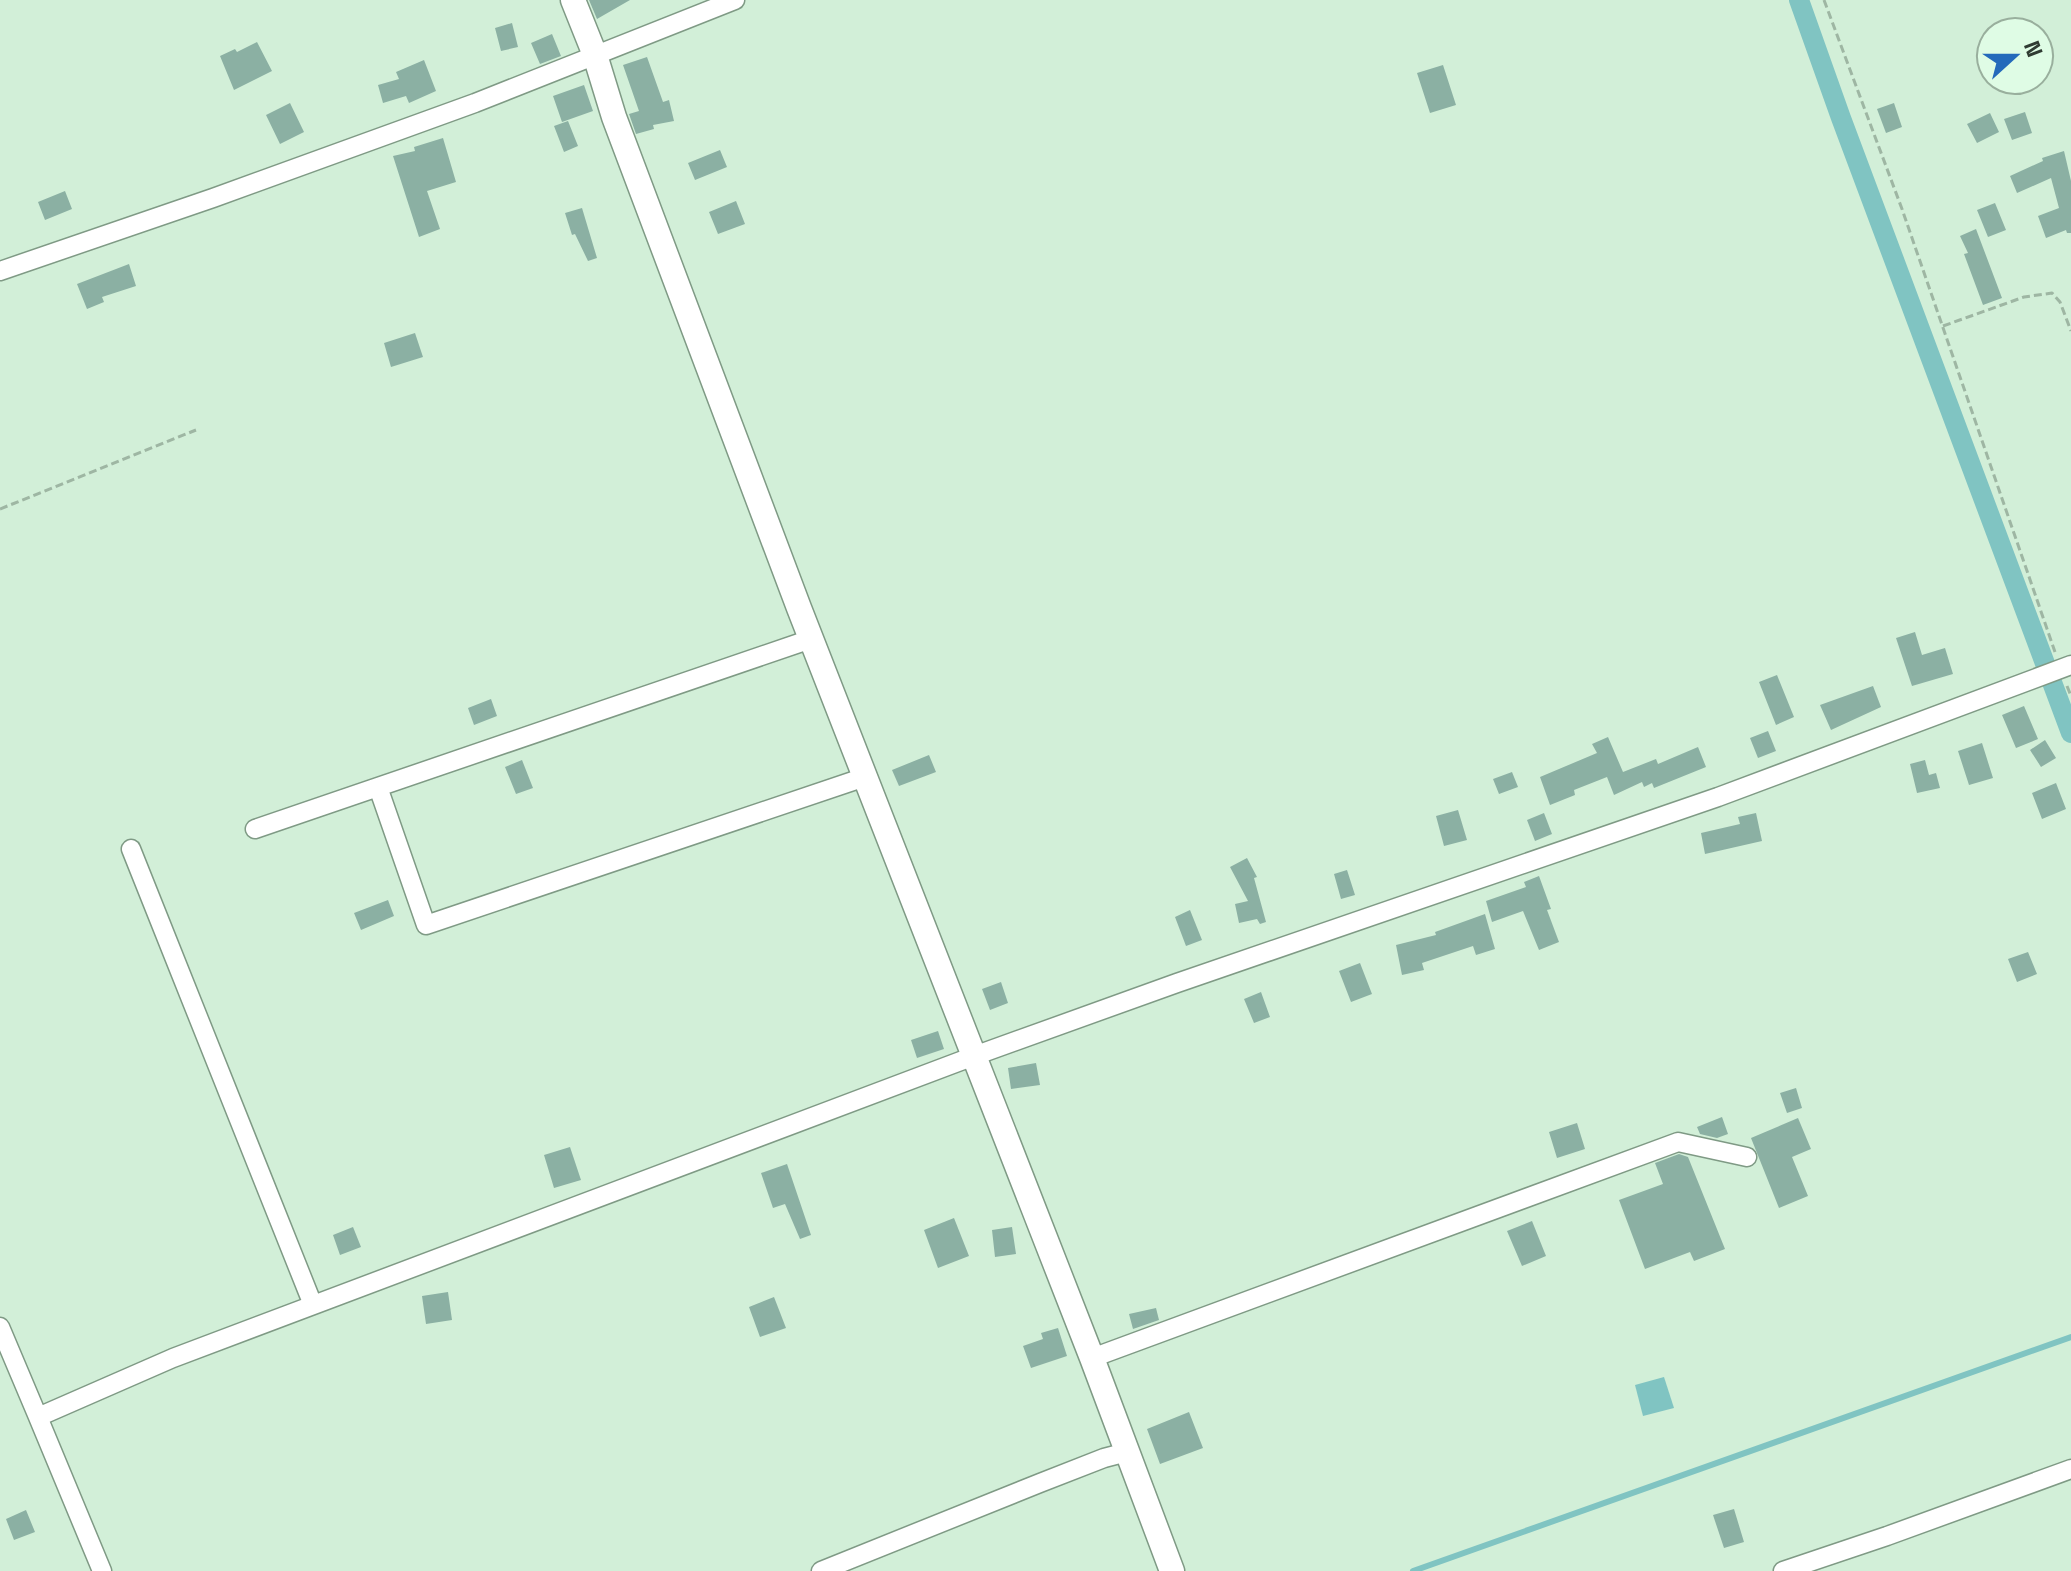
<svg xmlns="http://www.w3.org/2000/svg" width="2071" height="1571" font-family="'Space Grotesk',sans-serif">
  <rect width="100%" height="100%" fill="#d2efd8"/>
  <path fill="#80c4c2" d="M1664,1377L1674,1408L1643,1416L1635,1385Z"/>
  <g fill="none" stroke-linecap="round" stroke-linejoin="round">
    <path stroke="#80c4c2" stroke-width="6" d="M1413,1571L2071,1337"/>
    <path stroke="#80c4c2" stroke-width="20" d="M1799,0L1841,118L2071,733"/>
  </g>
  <path fill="#8bb0a3" d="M589,0H630L597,19Z
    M512,23L518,47L501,51L495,28Z
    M552,34L561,56L540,64L531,43Z
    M257,42L272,71L234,90L220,56L235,49L237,52Z
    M647,57L663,102L669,100L674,121L653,125L654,129L636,134L629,114L639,111L623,65Z
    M424,60L436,91L409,103L406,96L383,103L378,85L399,79L396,72Z
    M1443,65L1456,105L1430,113L1417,73Z
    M584,85L593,111L562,122L553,96Z
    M290,103L304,132L280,144L266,115Z
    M1894,103L1902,127L1886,133L1877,109Z
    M2025,112L2032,133L2012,140L2004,119Z
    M1990,113L1999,132L1977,143L1967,124Z
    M568,121L578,146L564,152L554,126Z
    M443,138L456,182L427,191L440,229L419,237L393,156L415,151L414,147Z
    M720,150L727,167L695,180L688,163Z
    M2064,151L2071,181V233H2067L2066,230L2046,238L2038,216L2059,208L2051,178L2017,193L2010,176L2043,161L2042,158Z
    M65,191L72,209L45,220L38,202Z
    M736,201L745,224L718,234L709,212Z
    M1995,203L2006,230L1988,237L1977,210Z
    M582,208L597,258L588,261L575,234L572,235L565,213Z
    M1976,229L2002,298L1983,305L1964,254L1968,253L1960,236Z
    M129,264L136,286L102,297L104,302L87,309L77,284Z
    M415,333L423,357L391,367L384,343Z
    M1915,632L1922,655L1945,648L1953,674L1912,686L1896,638Z
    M1777,675L1794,717L1776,725L1759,682Z
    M1873,686L1881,707L1831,730L1820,705Z
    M491,699L497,716L474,725L468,708Z
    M2024,706L2038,739L2016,748L2002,715Z
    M1768,731L1776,751L1758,758L1750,738Z
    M1608,737L1623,772L1656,759L1658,764L1698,747L1706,767L1654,788L1652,783L1644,787L1642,782L1614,795L1607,777L1574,790L1575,795L1550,805L1540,777L1597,753L1592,744Z
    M2045,740L2056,758L2041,767L2030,750Z
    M1982,743L1993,778L1969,785L1958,751Z
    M929,755L936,772L899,786L892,770Z
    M522,760L533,788L516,794L505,767Z
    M1925,760L1929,775L1936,773L1940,788L1917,793L1910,764Z
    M1512,772L1518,787L1499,794L1493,779Z
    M2056,783L2066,809L2042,819L2032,793Z
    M1458,810L1467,840L1444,846L1436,816Z
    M1544,813L1552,834L1535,841L1527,820Z
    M1756,813L1762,841L1705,854L1701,833L1740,824L1738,817Z
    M1247,858L1257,877L1254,878L1266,922L1260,924L1257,919L1239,923L1235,904L1248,901L1230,867Z
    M1347,870L1355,895L1341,899L1334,874Z
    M1539,876L1551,909L1547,910L1559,942L1539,950L1523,911L1492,922L1486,901L1526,887L1524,882Z
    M388,900L394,916L361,930L354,913Z
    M1190,910L1202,940L1186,946L1175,917Z
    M1485,914L1495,949L1476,955L1473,946L1422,963L1424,970L1402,975L1396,945L1436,935L1435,932Z
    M2028,952L2037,974L2017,982L2008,959Z
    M1360,963L1372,994L1351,1002L1339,971Z
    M1001,982L1008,1003L990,1010L982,989Z
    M1261,992L1270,1017L1254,1023L1244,999Z
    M938,1031L944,1049L917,1058L911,1040Z
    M1036,1063L1040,1085L1011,1089L1008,1068Z
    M1796,1088L1802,1108L1787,1113L1780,1093Z
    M1722,1117L1728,1134L1717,1138L1700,1134L1697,1127Z
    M1798,1118L1811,1149L1792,1157L1808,1196L1779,1208L1751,1138Z
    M1577,1123L1585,1149L1557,1158L1549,1132Z
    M570,1147L581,1180L554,1188L544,1155Z
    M1679,1154L1688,1157L1725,1249L1694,1261L1690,1252L1645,1269L1619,1200L1663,1184L1655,1163Z
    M787,1164L811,1235L800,1239L785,1204L773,1208L761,1173Z
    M954,1218L969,1256L938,1268L924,1230Z
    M1532,1221L1546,1256L1522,1266L1507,1231Z
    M353,1227L361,1247L340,1255L333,1235Z
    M1012,1227L1016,1254L995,1257L992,1230Z
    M448,1292L452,1320L426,1324L422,1296Z
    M774,1297L786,1328L760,1337L749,1307Z
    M1156,1308L1159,1320L1133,1329L1129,1314Z
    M1058,1328L1067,1356L1031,1368L1023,1346L1043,1339L1041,1333Z
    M1189,1412L1203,1448L1160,1464L1147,1429Z
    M1734,1509L1744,1542L1724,1548L1713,1515Z
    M26,1510L35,1532L14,1540L6,1519Z"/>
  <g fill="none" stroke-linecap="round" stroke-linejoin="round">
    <g stroke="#7f9a85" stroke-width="21">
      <path id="street" d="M0,271L213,198L475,103L735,0
        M378,787L426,925L865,777
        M255,829L811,639
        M131,849L313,1305
        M0,1327L38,1417
        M1092,1358L1678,1142L1747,1157
        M102,1571L38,1417L173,1358L974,1056L1177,983L1718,797L2071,665
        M821,1571L1040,1483L1104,1458L1127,1452
        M1783,1571L1887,1536L2071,1469"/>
    </g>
    <g stroke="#7f9a85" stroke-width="27">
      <path id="secondary" d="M573,0L595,55L614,117L799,608L1092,1358L1172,1571"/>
    </g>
    <path stroke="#9eb6a3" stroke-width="3" stroke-dasharray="8 4" stroke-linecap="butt" d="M1824,0L1902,209L2055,652
      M1943,326L2024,297L2052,293L2060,302L2071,331
      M0,509L196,430
      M2067,686L2071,696"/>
    <use href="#street" stroke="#fff" stroke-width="18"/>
    <use href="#secondary" stroke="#fff" stroke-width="24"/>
  </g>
  <g transform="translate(2015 56) rotate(69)"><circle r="38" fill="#dffce5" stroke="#99af9d" stroke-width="2"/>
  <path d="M0-6L14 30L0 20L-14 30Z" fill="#246abb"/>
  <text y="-12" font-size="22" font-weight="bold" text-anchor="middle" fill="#2f3b32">N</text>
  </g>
</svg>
